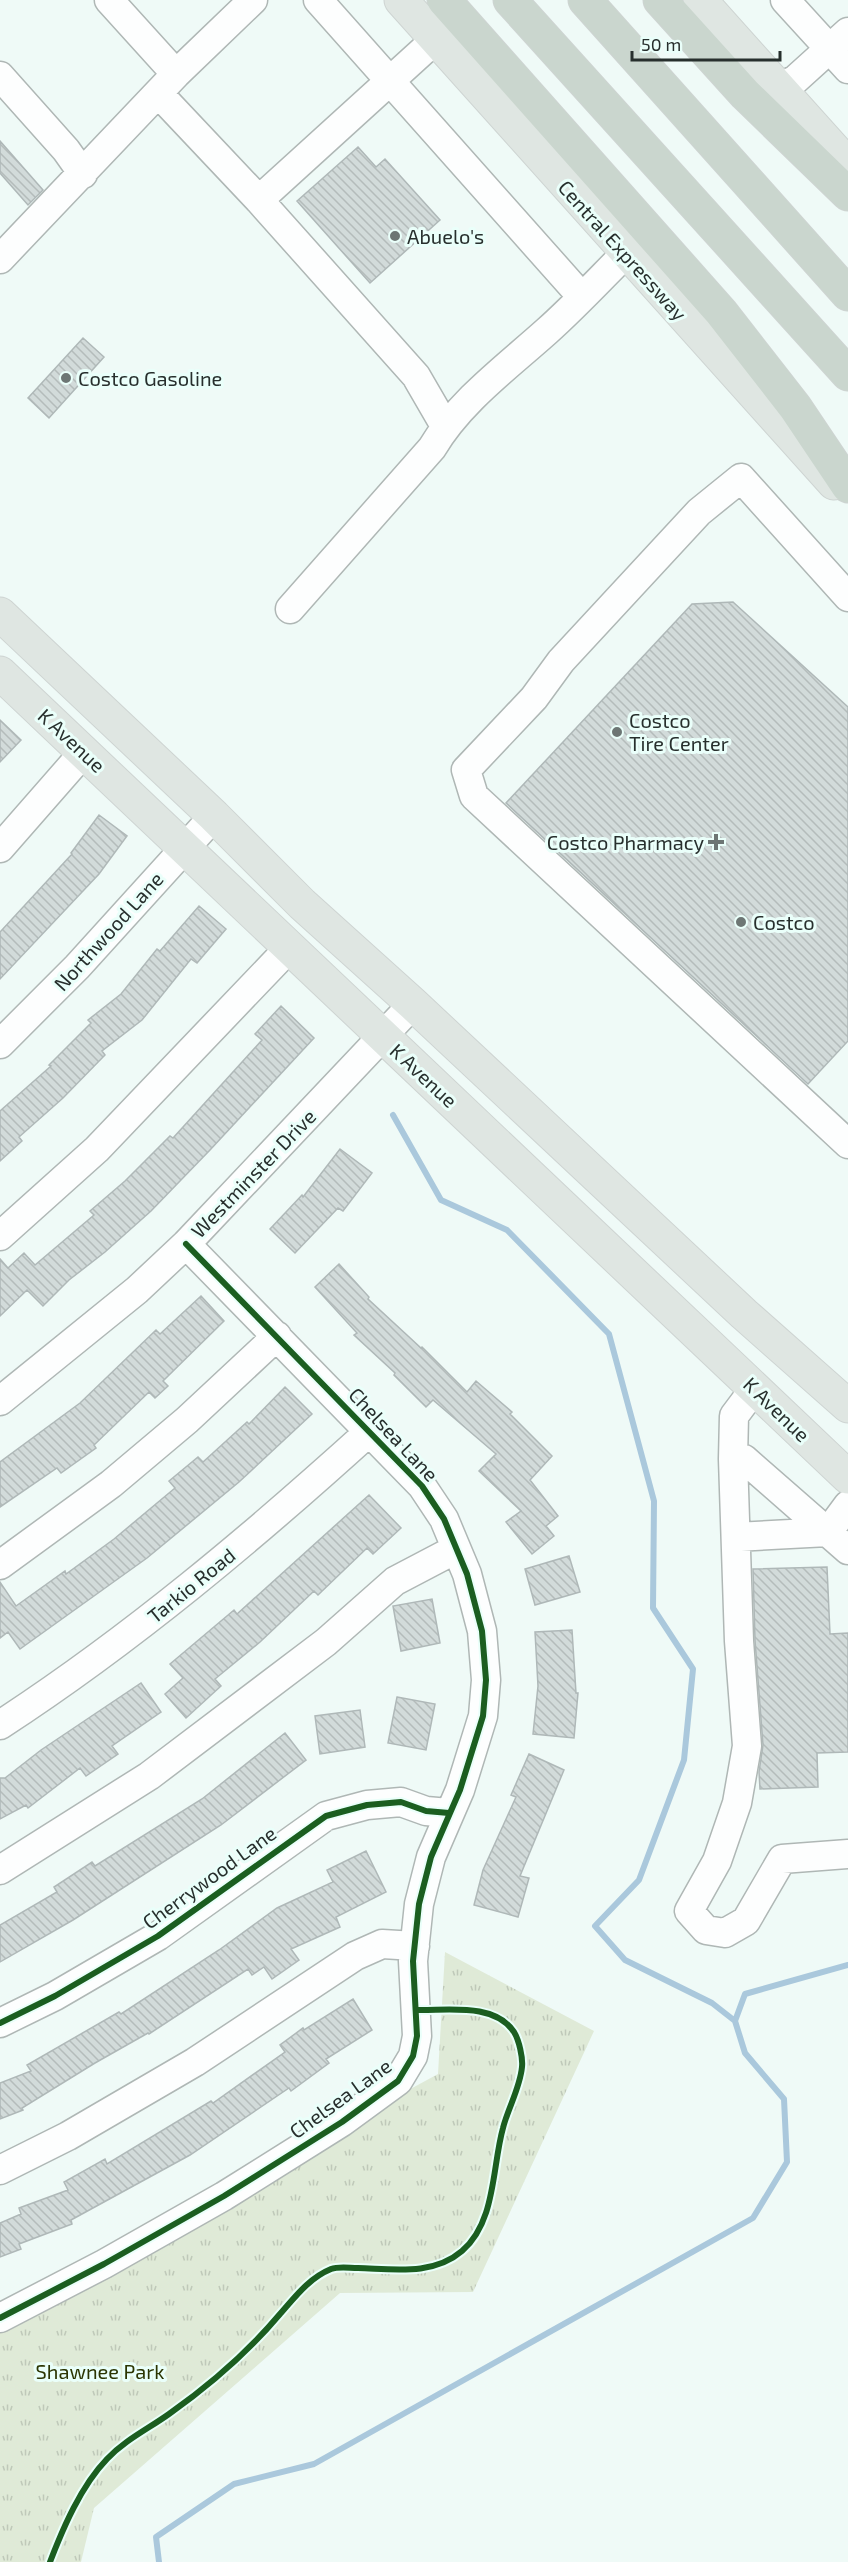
<svg xmlns="http://www.w3.org/2000/svg" width="848" height="2562" font-family="'Exo 2',sans-serif">
  <defs>
    <pattern id="park-tufts" width="24" height="20" patternUnits="userSpaceOnUse" patternTransform="scale(1.5)"><rect width="24" height="20" fill="#dfead7"/><path d="M3 7l-1-3M5 7V3M7 7l1-3M15 17l-1-3M17 17v-4M19 17l1-3" fill="none" stroke="#bfc9b9"/></pattern>
    <pattern id="building-back-hatch" width="6" height="6" patternUnits="userSpaceOnUse" patternTransform="scale(1.5)"><rect width="6" height="6" fill="#d2dbda"/><path d="M-1 5l2 2M0 0l6 6M5-1l2 2" fill="none" stroke="#b4bcbb"/></pattern>
  </defs>
  <rect width="100%" height="100%" fill="#effaf7"/>
  <path fill="url(#park-tufts)" d="M445,1952L594,2031L473,2292L340,2293L94,2508L81,2562H0V2312L438,2074Z"/>
  <g fill="none" stroke-linecap="round" stroke-linejoin="round">
    <path stroke="#aac8dc" stroke-width="6" d="M393,1115L441,1200L507,1230L609,1334L654,1501L653,1608L693,1669L684,1760L639,1880L595,1926L625,1960L712,2003L735,2021
      M159,2562L156,2537L234,2484L314,2464L753,2218L787,2162L784,2099L745,2053L735,2021L745,1994L848,1965"/>
  </g>
  <path fill="url(#building-back-hatch)" stroke="#afb8b8" stroke-width="1.5" d="M0,141L43,190L28,205L0,173Z
    M358,147L376,167L385,159L440,220L370,283L297,201Z
    M83,338L104,357L49,418L28,398Z
    M733,602L848,707V1041L808,1084L506,803L692,604Z
    M0,720L21,740L0,762Z
    M99,815L127,836L99,874L0,979V932L72,854L71,853Z
    M199,906L226,929L197,963L191,959L142,1020L102,1051L105,1055L63,1098L19,1137L22,1141L0,1161V1111L51,1066L49,1065L91,1023L88,1020L121,994L157,949L160,951Z
    M281,1006L314,1038L210,1150L151,1211L105,1252L69,1280L43,1306L27,1290L0,1316V1259L8,1268L24,1253L35,1265L94,1215L90,1211L125,1181L170,1136L173,1138L262,1040L255,1034Z
    M340,1149L372,1173L343,1211L338,1208L295,1253L270,1229L302,1195L303,1197Z
    M339,1264L369,1297L368,1299L421,1348L422,1347L467,1392L476,1381L512,1412L510,1414L552,1456L530,1480L558,1516L546,1526L554,1536L532,1554L506,1522L521,1511L479,1471L496,1454L433,1400L426,1407L394,1375L395,1373L354,1335L357,1333L315,1287Z
    M201,1296L224,1321L163,1381L168,1386L155,1398L149,1392L94,1445L96,1448L61,1473L57,1468L0,1507V1462L80,1403L156,1330L160,1334Z
    M285,1387L312,1414L239,1482L147,1558L20,1649L8,1632L0,1638V1582L16,1606L65,1571L66,1574L114,1539L175,1488L169,1481L198,1457L203,1462L247,1422L249,1424Z
    M369,1495L401,1528L373,1554L367,1548L318,1595L314,1591L260,1642L215,1679L221,1686L186,1718L165,1694L183,1678L170,1664L234,1610L237,1614Z
    M569,1556L580,1592L535,1605L525,1569Z
    M827,1567L830,1634L848,1633V1752L817,1753L818,1787L760,1789L759,1772L763,1745L755,1640L753,1569Z
    M432,1599L440,1643L401,1651L393,1606Z
    M572,1630L576,1693H578L574,1738L533,1734L538,1686L535,1632Z
    M141,1683L161,1712L112,1746L118,1754L86,1776L80,1768L28,1808L26,1805L0,1819V1778H5L41,1750Z
    M397,1697L435,1704L426,1750L388,1743Z
    M360,1710L365,1747L320,1754L315,1716Z
    M285,1733L306,1760L221,1825L73,1920L0,1962V1925L57,1892L54,1887L92,1862L95,1866L202,1799Z
    M529,1754L564,1770L520,1876L529,1878L518,1917L474,1905L483,1870L516,1797L511,1795Z
    M366,1851L386,1892L336,1917L340,1927L291,1949L299,1960L272,1979L264,1967L252,1975L248,1969L149,2034L148,2033L95,2063L22,2108L23,2110L0,2119V2083L31,2071L27,2065L119,2012L121,2014L219,1950L277,1908L333,1882L327,1870Z
    M353,1999L372,2030L326,2059L329,2063L291,2091L289,2088L190,2155L71,2220L72,2224L19,2244L21,2249L0,2257V2223L21,2214L19,2208L68,2190L64,2182L105,2159L107,2164L211,2101L213,2103L285,2052L280,2045L303,2028L304,2030Z"/>
  <g fill="none" stroke-linecap="round" stroke-linejoin="round">
    <g stroke="#afb7b5" stroke-width="31">
      <path id="minor" d="M109,0L176,74
        M318,0L582,297
        M785,0L848,69
        M0,76L66,150L83,174
        M779,88L796,79L848,32
        M158,93L259,200L416,376L445,426
        M259,200L436,39
        M0,259L176,74L253,0
        M848,597L741,478L699,512L561,661L534,698L466,770L474,796L848,1144
        M290,609L432,448C460,401 507,367 547,331C575,306 600,279 626,253
        M0,848L84,752
        M0,1044L77,967L214,816
        M0,1236L97,1149L290,947
        M0,1401L137,1290L186,1244L413,1004
        M733,1459L734,1416L755,1388
        M828,1532L848,1505
        M736,1537L828,1532
        M848,1550L744,1459H733L739,1641L747,1746L737,1803L717,1861L689,1911L706,1930L725,1933L746,1921L782,1859L848,1854
        M0,1565L111,1484L187,1420L277,1336
        M0,1725C132,1639 253,1537 370,1431
        M0,1870L149,1776L326,1642L395,1581L456,1549
        M0,2023L55,1996L158,1936L326,1816L367,1805L401,1802L426,1811L449,1813
        M0,2170L68,2136L195,2062L355,1956L382,1944L415,1946
        M0,2318L104,2264L224,2196L342,2122L398,2081L413,2056L417,2036L413,1961L419,1904L431,1857L460,1790L483,1716L486,1680L482,1631L467,1574L444,1519L422,1486L186,1244"/>
    </g>
    <g stroke="#ced4d2" stroke-width="35">
      <path id="major" d="M401,0L834,483
        M700,0L848,165
        M0,614L214,816L302,904L413,1004L744,1314L848,1406
        M0,673L848,1477"/>
    </g>
    <g stroke="#ced4d2" stroke-width="35">
      <path id="highway" d="M444,0L721,312L795,407L848,486
        M510,0L848,374
        M585,0L848,294
        M660,0L745,94L848,194"/>
    </g>
    <use href="#minor" stroke="#fdfefe" stroke-width="28"/>
    <use href="#major" stroke="#dfe6e2" stroke-width="33"/>
    <use href="#highway" stroke="#cad6ce" stroke-width="33"/>
    <g stroke="#eafffa" stroke-width="10">
      <path id="cycleway" d="M0,2023L55,1996L158,1936L326,1816L367,1805L401,1802L426,1811L449,1813
        M0,2318L104,2264L224,2196L342,2122L398,2081L413,2056L417,2036L413,1961L419,1904L431,1857L460,1790L483,1716L486,1680L482,1631L467,1574L444,1519L422,1486L186,1244
        M50,2562C63,2528 81,2486 107,2459C125,2440 148,2429 169,2414C210,2385 248,2352 280,2314C295,2297 309,2278 331,2269C339,2266 349,2268 358,2268C393,2269 433,2276 462,2251C496,2222 492,2167 503,2128C508,2108 520,2088 522,2067C523,2058 519,2040 514,2032C494,2002 446,2011 416,2010"/>
    </g>
    <use href="#cycleway" stroke="#1b5e20" stroke-width="6"/>
  </g>
  <g fill="#6d7674" stroke="#eafffa" stroke-width="2">
    <circle cx="395" cy="236" r="6"/>
    <circle cx="66" cy="378" r="6"/>
    <circle cx="617" cy="732" r="6"/>
    <path d="M713 833h6v6h6v6h-6v6h-6v-6h-6v-6h6z"/>
    <circle cx="741" cy="922" r="6"/>
  </g>
  <g text-anchor="middle" dominant-baseline="central" stroke-width="6" stroke-linejoin="round" paint-order="stroke">
    <g font-size="20" fill="#272f2d" stroke="#eafffa" text-anchor="start">
      <text x="407" y="236">Abuelo's</text>
      <text x="78" y="378">Costco Gasoline</text>
      <text x="629" y="720">Costco<tspan x="629" dy="23">Tire Center</tspan></text>
      <text x="704" y="842" text-anchor="end">Costco Pharmacy</text>
      <text x="753" y="922">Costco</text>
    </g>
    <g font-size="20" fill="#272f2d" stroke="#eafffa">
      <text transform="translate(623 250) rotate(48)">Central Expressway</text>
      <text transform="translate(72 740) rotate(43)">K Avenue</text>
      <text transform="translate(108 931) rotate(-48)">Northwood Lane</text>
      <text transform="translate(424 1075) rotate(43)">K Avenue</text>
      <text transform="translate(253 1173) rotate(-46)">Westminster Drive</text>
      <text transform="translate(777 1409) rotate(44)">K Avenue</text>
      <text transform="translate(394 1434) rotate(47)">Chelsea Lane</text>
      <text transform="translate(191 1585) rotate(-39)">Tarkio Road</text>
      <text transform="translate(209 1877) rotate(-36)">Cherrywood Lane</text>
      <text transform="translate(340 2098) rotate(-36)">Chelsea Lane</text>
    </g>
    <g font-size="20" fill="#2b3502" stroke="#eafffa">
      <text x="100" y="2371">Shawnee Park</text>
    </g>
  </g>
  <path d="M632 51v9h148v-9" fill="none" stroke="#272f2d" stroke-width="3"/>
  <text x="641" y="51" font-size="18" fill="#272f2d" stroke="#eafffa" stroke-width="4.5" paint-order="stroke">50 m</text>
</svg>
